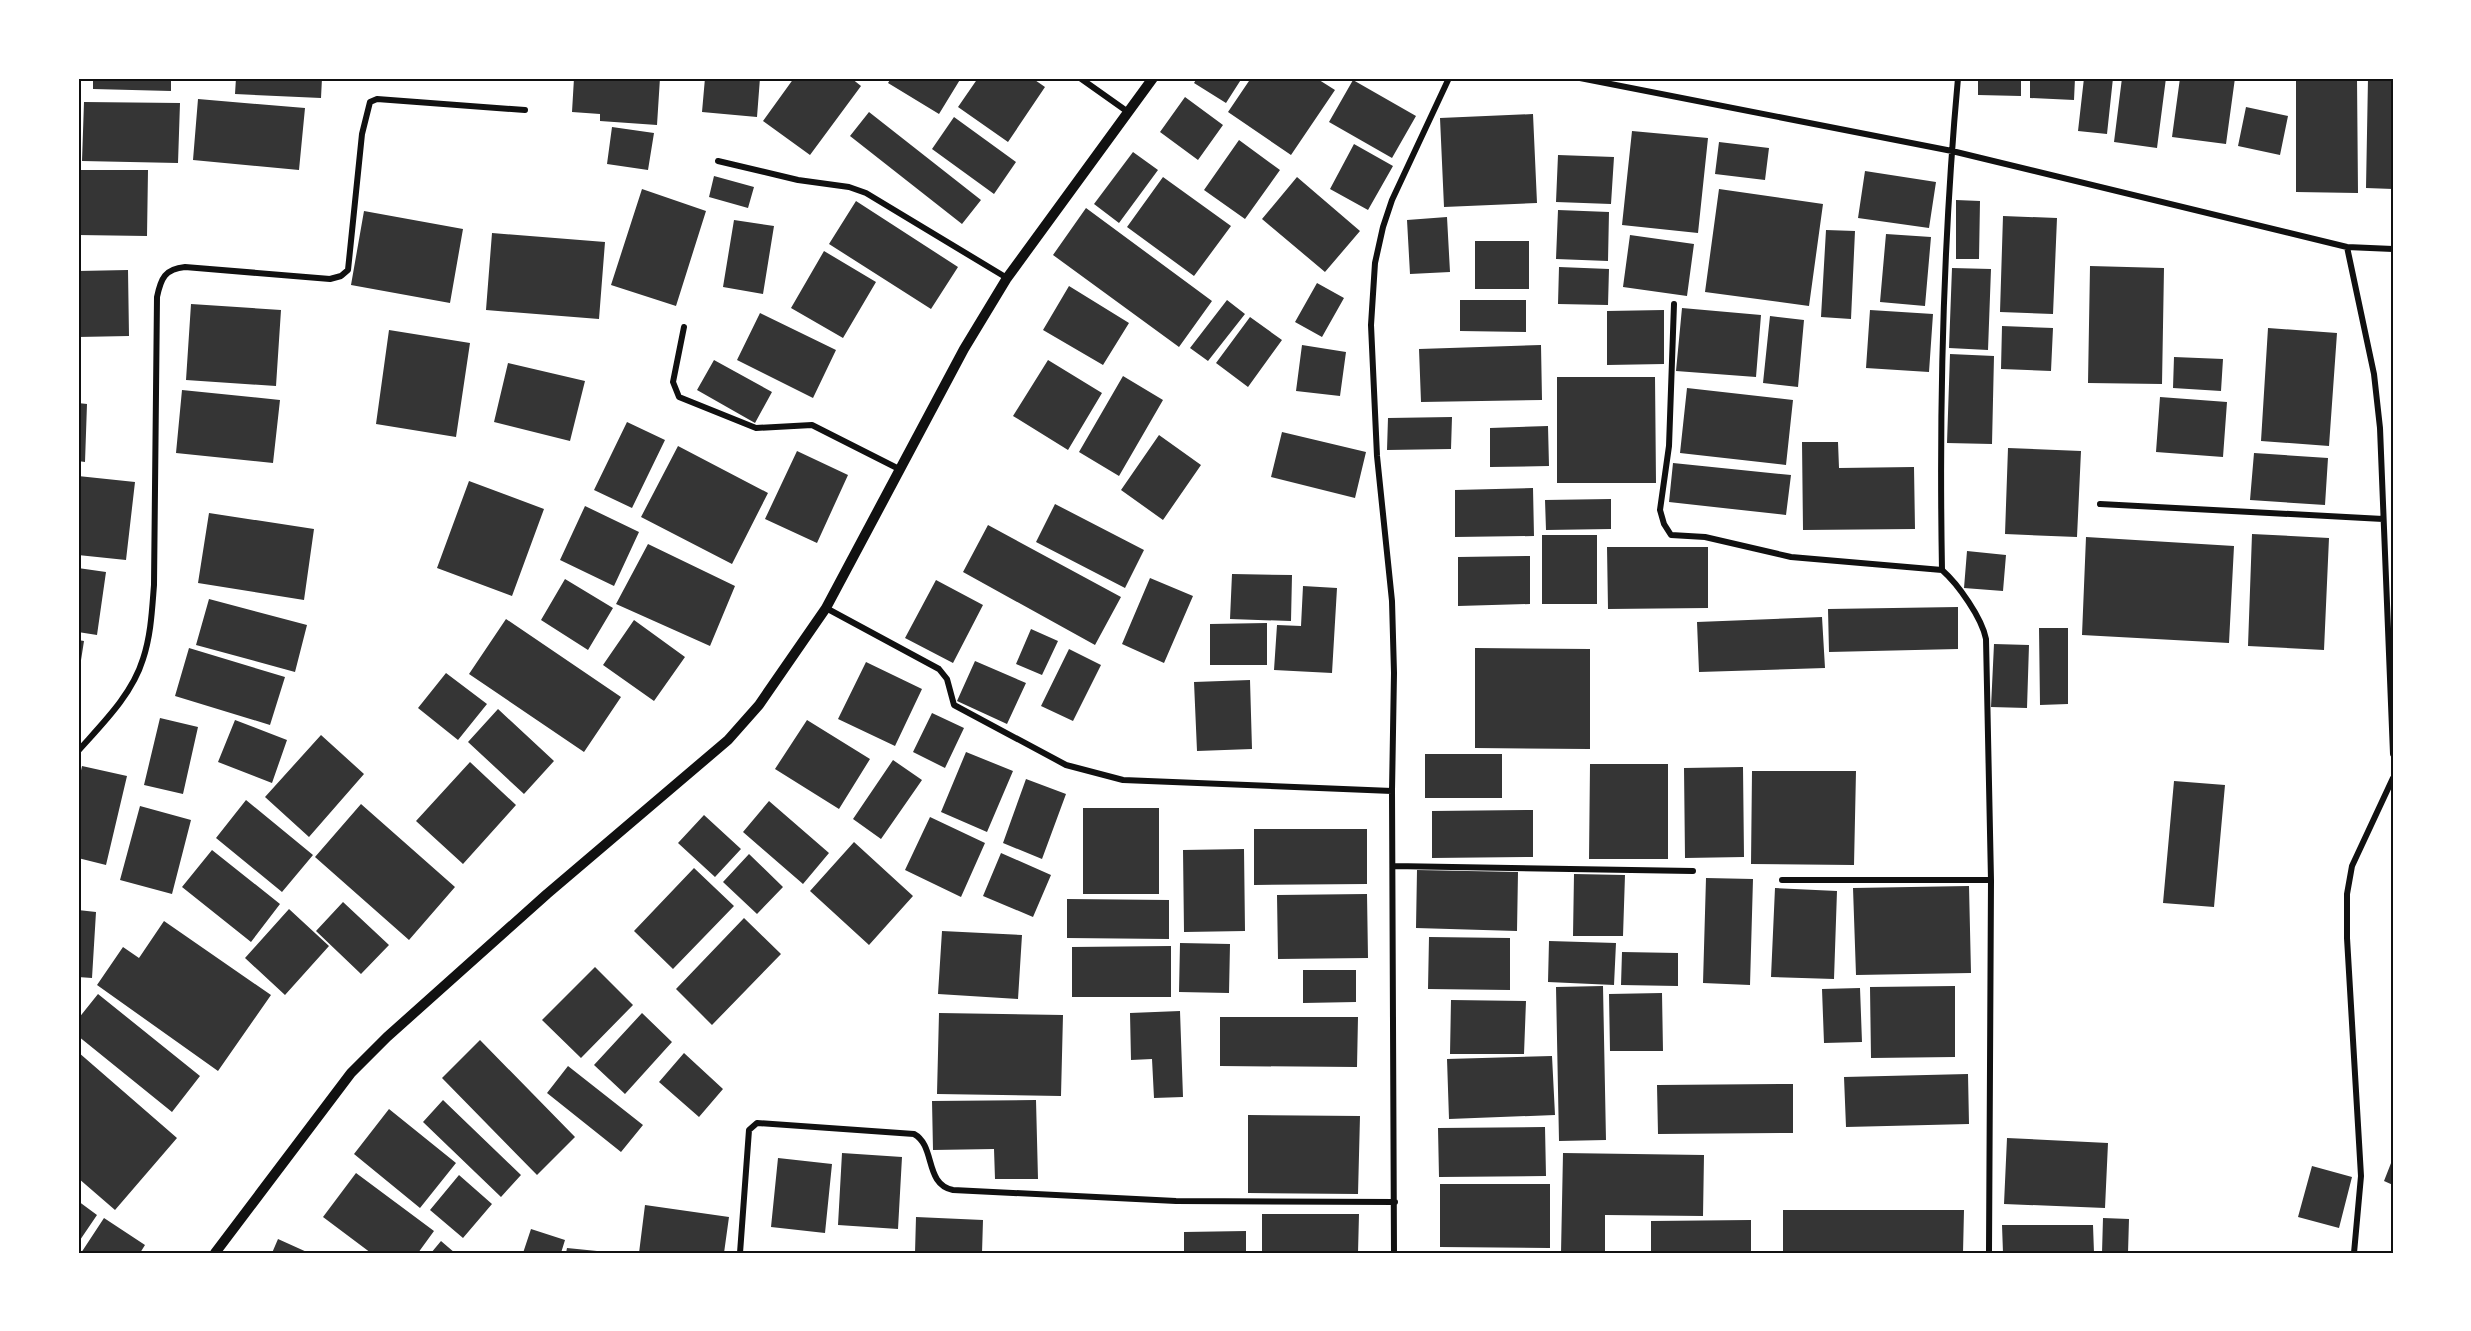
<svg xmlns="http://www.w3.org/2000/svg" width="2471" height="1331" font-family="'Work Sans',sans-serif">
  <rect width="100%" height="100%" fill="#fff"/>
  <path fill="#353535" d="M93,78H171V91L93,89Z
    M236,78H322L321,98L235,94Z
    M574,78H660L657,125L600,121V114L572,112Z
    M705,78H760L757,117L702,112Z
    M794,78H851L861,86L810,155L763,121Z
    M891,78H961L939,114L888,83Z
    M978,78H1032L1045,87L1008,142L958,107Z
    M1197,78H1242L1226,103L1194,83Z
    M1251,78H1316L1335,90L1291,155L1228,112Z
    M1978,78H2021V96L1978,95Z
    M2030,78H2075L2074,100L2030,98Z
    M2084,78H2113L2107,134L2078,131Z
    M2122,78H2166L2157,148L2114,142Z
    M2180,78H2235L2226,144L2172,137Z
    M2296,78H2357L2358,193L2296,192Z
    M2368,78H2393V189L2366,188Z
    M1353,80L1416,116L1392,158L1329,122Z
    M1185,97L1223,125L1198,160L1160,132Z
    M198,99L305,108L299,170L193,160Z
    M84,102L180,103L178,163L82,161Z
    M2246,107L2288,116L2280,155L2238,146Z
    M869,112L981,200L962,224L850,136Z
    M1533,114L1537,203L1444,207L1440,118Z
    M954,117L1016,162L994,194L932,149Z
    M612,127L654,133L648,170L607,164Z
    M1632,131L1708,138L1698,233L1622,225Z
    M1239,140L1280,170L1245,219L1204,190Z
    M1719,142L1769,148L1765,180L1715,174Z
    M1354,144L1393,166L1368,210L1330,189Z
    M1133,152L1158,170L1119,223L1094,204Z
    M1558,155L1614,157L1611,204L1556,202Z
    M78,170H148L147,236L78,235Z
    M1865,171L1936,182L1929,228L1858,218Z
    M714,176L754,187L748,208L709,197Z
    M1163,177L1231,226L1194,276L1127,227Z
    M1297,177L1360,231L1325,272L1262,219Z
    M642,189L706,211L676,306L611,285Z
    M1719,189L1823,204L1809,306L1705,292Z
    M1956,200L1980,201L1979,259H1956Z
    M856,201L958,267L931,309L829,244Z
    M1086,208L1212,301L1179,347L1053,255Z
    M1558,210L1609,212L1608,261L1556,259Z
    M364,211L463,229L450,303L351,285Z
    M2003,216L2057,218L2053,314L2000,312Z
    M1447,217L1450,272L1410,274L1407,220Z
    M734,220L774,226L763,294L723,287Z
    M1826,230L1855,231L1851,319L1821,317Z
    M492,233L605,242L599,319L486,310Z
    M1886,234L1931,237L1925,306L1880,302Z
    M1630,235L1694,244L1687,296L1623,287Z
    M1475,241H1529V289H1475Z
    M824,251L876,282L843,338L791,308Z
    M2090,266L2164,268L2162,384L2088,383Z
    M1559,267L1609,269L1608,305L1558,304Z
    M1952,268L1991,269L1988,350L1949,348Z
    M128,270L129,336L78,337V271Z
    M1317,283L1344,298L1322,337L1295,322Z
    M1069,286L1129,323L1103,365L1043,330Z
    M1227,300L1245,314L1208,361L1190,348Z
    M1460,300H1526V332L1460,331Z
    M191,304L281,310L276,386L186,380Z
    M1682,308L1761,315L1756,377L1676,371Z
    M1664,310V364L1607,365V311Z
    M1870,310L1933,314L1929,372L1866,368Z
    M760,313L836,350L813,398L737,360Z
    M1770,316L1804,320L1798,387L1763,383Z
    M1250,317L1282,340L1248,387L1216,363Z
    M2002,326L2053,328L2051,371L2001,369Z
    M2268,328L2337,333L2329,446L2261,441Z
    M389,330L470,343L456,437L376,424Z
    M1302,345L1346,352L1340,396L1296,391Z
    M1541,345L1542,400L1421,402L1419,349Z
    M1950,354L1994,356L1992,444L1947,443Z
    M2174,357L2223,359L2221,391L2173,388Z
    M714,360L772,392L755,423L697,390Z
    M1048,360L1102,393L1068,450L1013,416Z
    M508,363L585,381L570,441L494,422Z
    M1123,376L1163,400L1119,476L1079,452Z
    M1557,377H1655L1656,483H1557Z
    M1687,388L1793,400L1786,465L1680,453Z
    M182,390L280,400L273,463L176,453Z
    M2160,397L2227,402L2223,457L2156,452Z
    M78,403L87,404L85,462L78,461Z
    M1452,417L1451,449L1387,450L1388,418Z
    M627,422L665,440L632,508L594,490Z
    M1548,426L1549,466L1490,467V428Z
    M1282,432L1366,452L1355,498L1271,477Z
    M1159,435L1201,465L1163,520L1121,490Z
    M1802,442H1838L1839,468L1914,467L1915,529L1803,530Z
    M678,446L768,493L732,564L641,517Z
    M2008,448L2081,451L2077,537L2005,534Z
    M797,451L848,475L817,543L765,519Z
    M2254,453L2328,458L2325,505L2250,500Z
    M1673,463L1791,475L1786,515L1669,502Z
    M78,476L135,482L126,560L78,555Z
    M469,481L544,509L512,596L437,568Z
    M1533,488L1534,536L1455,537V490Z
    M1611,499V529L1546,530L1545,500Z
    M1055,504L1144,550L1125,588L1036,542Z
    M585,506L639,532L614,586L560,560Z
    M209,513L314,529L304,600L198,583Z
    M988,525L1121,597L1095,645L963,572Z
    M2252,534L2329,538L2324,650L2248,646Z
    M1542,535H1597V604H1542Z
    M2086,537L2234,546L2229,643L2082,635Z
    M648,544L735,586L710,646L616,604Z
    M1607,547H1708V608L1608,609Z
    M1967,551L2006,555L2003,591L1964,588Z
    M1530,556V604L1458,606V557Z
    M78,568L106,572L97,635L78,632Z
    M1232,574L1292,575L1291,621L1230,619Z
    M1150,578L1193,596L1164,663L1122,644Z
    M565,579L613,608L588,650L541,620Z
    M936,580L983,605L953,663L905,638Z
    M1303,586L1337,588L1332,673L1274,670L1277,625L1301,626Z
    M209,599L307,625L295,672L196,645Z
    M1958,607V649L1829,652L1828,609Z
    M1822,617L1825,668L1699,672L1697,622Z
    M506,619L621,697L584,752L469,674Z
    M634,620L685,657L654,701L603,665Z
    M1267,623V665H1210V624Z
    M2039,628H2068V704L2040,705Z
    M1031,629L1058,641L1042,675L1016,664Z
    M78,640L84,641L79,673H78Z
    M1994,644L2029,645L2027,708L1991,707Z
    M189,648L285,677L270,725L175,696Z
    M1475,648L1590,649V749L1475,748Z
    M1069,649L1101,665L1073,721L1041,706Z
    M975,661L1026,683L1007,724L957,701Z
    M866,662L922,689L895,746L838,719Z
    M446,673L487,704L458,740L418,708Z
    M1250,680L1252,749L1197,751L1194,682Z
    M498,709L554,761L524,794L468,742Z
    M932,713L964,728L945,768L913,752Z
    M160,718L198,727L183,794L144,785Z
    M235,720L287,740L272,783L218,762Z
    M807,720L870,759L839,809L775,769Z
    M321,735L364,774L309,837L265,797Z
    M966,752L1013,771L987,832L941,812Z
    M1425,754H1502V798H1425Z
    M893,760L922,780L881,839L853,819Z
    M470,762L516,805L463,864L416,821Z
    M1590,764H1668V859H1589Z
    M82,766L127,776L106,865L78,858V784Z
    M1743,767L1744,857L1685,858L1684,768Z
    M1752,771H1856L1854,865L1751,864Z
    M1026,779L1066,794L1042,859L1003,843Z
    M2174,781L2225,785L2214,907L2163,903Z
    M246,800L313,855L282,892L216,838Z
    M769,801L829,853L803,884L743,832Z
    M361,804L455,887L409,940L315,857Z
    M140,806L191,820L172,894L120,880Z
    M1083,808H1159V894H1083Z
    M1533,810V857L1432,858V811Z
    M704,815L741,849L715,877L678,843Z
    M930,817L985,843L961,897L905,870Z
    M1254,829H1367V884L1254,885Z
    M854,842L913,896L869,945L810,891Z
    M1244,849L1245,931L1184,932L1183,850Z
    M212,850L280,904L251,942L182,887Z
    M1001,853L1051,875L1033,917L983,896Z
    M749,854L783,887L757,914L723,882Z
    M694,868L734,906L673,969L634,931Z
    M1417,870L1518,872L1517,931L1416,928Z
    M1574,874L1625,875L1623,936H1573Z
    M1706,878L1753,879L1750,985L1703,983Z
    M1969,886L1971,973L1856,975L1853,888Z
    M1775,888L1837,891L1834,979L1771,977Z
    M1367,894L1368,958L1278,959L1277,895Z
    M1067,899L1169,900V939L1067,938Z
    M343,902L389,945L361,974L316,931Z
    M289,909L329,946L285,995L245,958Z
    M78,910L96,912L92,978L78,977Z
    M744,918L781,954L712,1025L676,989Z
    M164,921L271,995L218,1071L97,985L123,947L139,958Z
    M942,931L1022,935L1018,999L938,994Z
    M1429,937L1510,938V990L1428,989Z
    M1549,941L1616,943L1614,985L1548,982Z
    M1180,943L1230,944L1229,993L1179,992Z
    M1171,946V997H1072V947Z
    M1622,952L1678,953V986L1621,985Z
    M595,967L633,1005L581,1058L542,1020Z
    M1303,970H1356V1002L1303,1003Z
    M1603,986L1606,1140L1559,1141L1556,987Z
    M1955,986V1057L1871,1058L1870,987Z
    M1860,988L1862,1042L1824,1043L1822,989Z
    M1662,993L1663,1051H1610L1609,994Z
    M98,994L200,1076L172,1112L78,1036V1019Z
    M1451,1000L1526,1001L1524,1054H1450Z
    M1180,1011L1183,1097L1154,1098L1152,1059L1131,1060L1130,1013Z
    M642,1013L672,1042L625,1094L594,1065Z
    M939,1013L1063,1015L1061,1096L937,1094Z
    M1220,1017H1358L1357,1067L1220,1066Z
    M480,1040L575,1137L537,1175L442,1078Z
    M78,1052L177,1138L115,1210L78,1178Z
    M684,1053L723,1089L699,1117L659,1082Z
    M1552,1056L1555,1115L1449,1119L1447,1059Z
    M568,1066L643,1125L621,1152L547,1093Z
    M1968,1074L1969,1124L1846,1127L1844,1077Z
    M1793,1084V1133L1658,1134L1657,1085Z
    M443,1100L521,1175L501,1197L423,1122Z
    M1036,1100L1038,1179H995L994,1149L933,1150L932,1101Z
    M389,1109L456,1163L420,1208L354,1154Z
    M1248,1115L1360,1116L1358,1194L1248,1193Z
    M1545,1127L1546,1176L1439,1177L1438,1128Z
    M2007,1138L2108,1143L2105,1208L2004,1204Z
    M842,1153L902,1157L898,1229L838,1225Z
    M1563,1153L1704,1155L1703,1216L1605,1215V1253H1561Z
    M778,1158L832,1164L825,1233L771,1227Z
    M2393,1158V1185L2384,1181Z
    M2312,1166L2352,1177L2339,1228L2298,1217Z
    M356,1173L434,1231L418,1253H371L323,1217Z
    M459,1175L492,1204L463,1238L430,1210Z
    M1440,1184H1550V1248L1440,1247Z
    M78,1201L97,1215L78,1243Z
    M645,1205L729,1217L724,1253H639Z
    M1783,1210H1964L1963,1253H1783Z
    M1262,1214H1359L1358,1253H1262Z
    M916,1217L983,1220L982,1253H915Z
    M104,1218L145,1245L140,1253H81Z
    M2103,1218L2129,1219L2128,1253H2102Z
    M1751,1220V1253H1651V1221Z
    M2002,1225H2093L2094,1253H2003Z
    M531,1229L565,1240L561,1253H523Z
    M1246,1231V1253H1184V1232Z
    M278,1239L309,1253H272Z
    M441,1241L455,1253H431Z
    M567,1248L597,1251V1253H566Z"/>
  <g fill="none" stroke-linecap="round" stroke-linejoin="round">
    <path stroke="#111" stroke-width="6" d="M1080,78L1128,112
      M1580,78L1952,151L2347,247L2393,249
      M1958,78C1943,242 1939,405 1942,570C1958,584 1982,618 1986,639L1991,880L1989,1253
      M718,161L798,180L849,187L866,193L1007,278
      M2347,247L2374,374L2380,428L2393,754
      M1674,304L1669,446L1660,510L1664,524L1671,535L1705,537L1791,557L1942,570
      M684,327L673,382L679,397L756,428L812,425L901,470
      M2100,504L2383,519
      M826,608L939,669L947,679L954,705L1066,765L1123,780L1392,791
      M78,751C102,724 132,695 143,659C151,635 152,610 154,585L157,297C161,278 165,269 185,267L330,279L341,276L348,270L362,134L370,102L377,99L525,110
      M1393,866L1693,871
      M1782,880H1991
      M740,1253L749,1130L757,1123L914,1134C936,1146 924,1184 953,1190L1176,1201L1395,1202
      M1394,1253L1392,791L1394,673L1392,601L1377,456L1371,325L1375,263L1383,227L1392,200L1449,78
      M2354,1253L2361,1176L2347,938V894L2352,866L2393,778"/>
    <path stroke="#111" stroke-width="10" d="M215,1253L351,1073L387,1037L547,894L728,740L759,705L826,608L964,349L1007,278L1153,78"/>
  </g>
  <rect width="2471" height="1331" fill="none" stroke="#ffffff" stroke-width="159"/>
  <rect x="80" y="80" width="2312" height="1172" fill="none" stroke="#111" stroke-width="2"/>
</svg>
